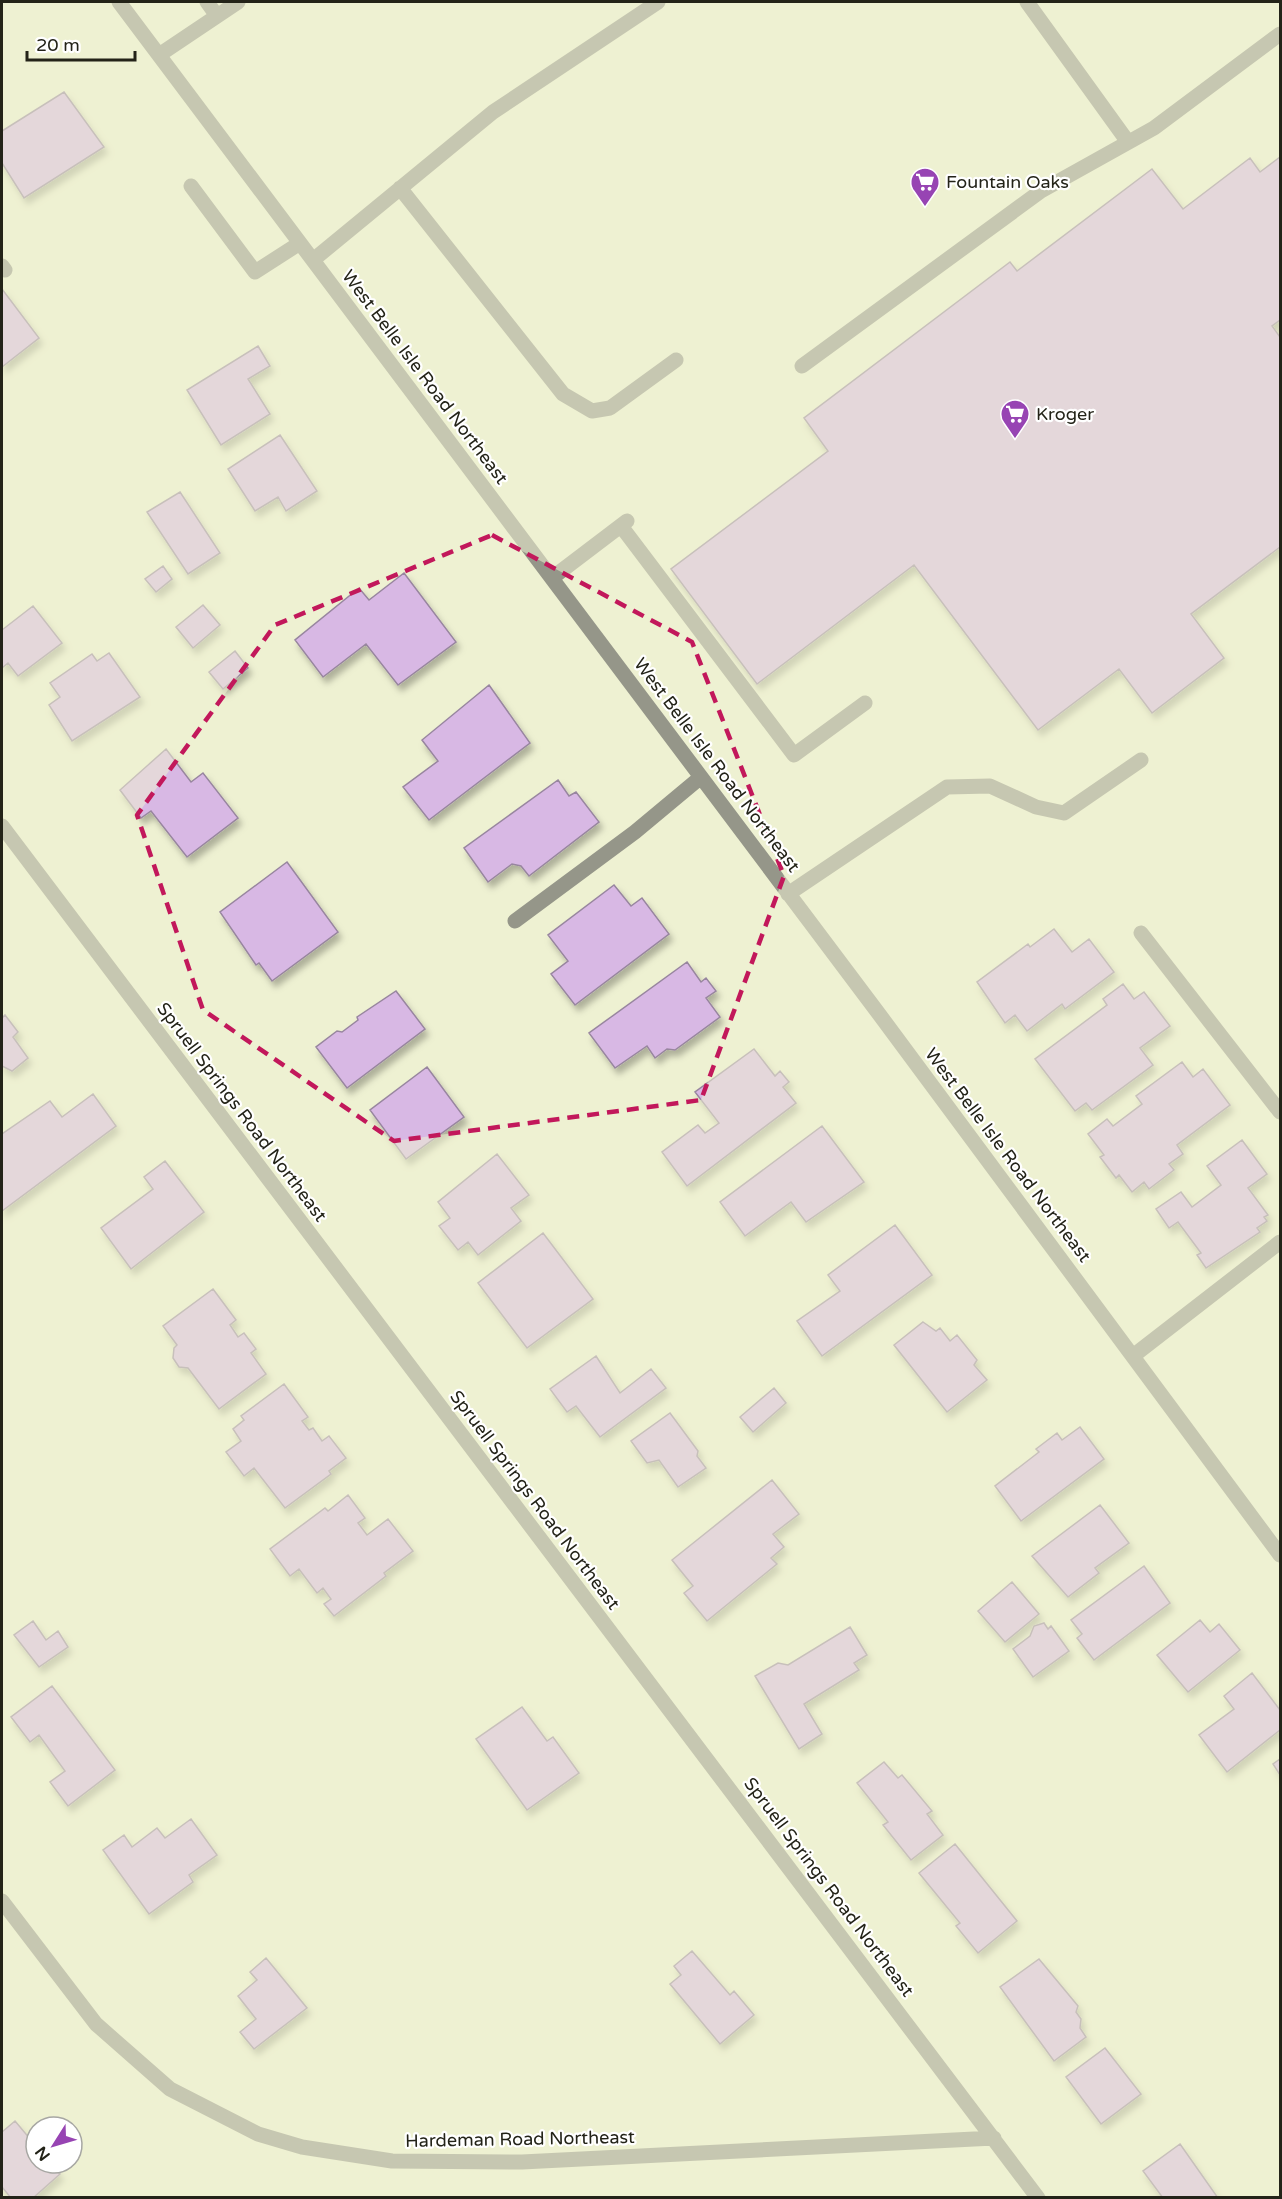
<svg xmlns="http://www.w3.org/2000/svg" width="1282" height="2199" font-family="'Varela Round',sans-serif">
  <defs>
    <filter id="shadow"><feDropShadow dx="3.5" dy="6" stdDeviation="3" flood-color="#0004"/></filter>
  </defs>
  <rect width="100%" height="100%" fill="#eef1d2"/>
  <path fill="#d8b8e4" stroke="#98869f" stroke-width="1.5" filter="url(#shadow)" d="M64,92L104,147L24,198L2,163V131Z
    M1280,157V320L1272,326L1280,337V547L1191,614L1224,658L1152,713L1119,669L1038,730L914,565L757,684L671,569L828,451L804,418L1010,262L1017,271L1152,169L1183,209L1250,158L1260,172Z
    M2,289L39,338L2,367Z
    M258,346L270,366L248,379L270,414L221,445L187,390Z
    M280,435L317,491L286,511L278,497L255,511L228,469Z
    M180,492L220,553L188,574L147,512Z
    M163,566L172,579L156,592L145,579Z
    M404,573L456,642L398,685L366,644L323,677L295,640L359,588L369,600Z
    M203,605L220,625L193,648L176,627Z
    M33,606L62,643L18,676L8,663L2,668V630Z
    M235,651L248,668L223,689L209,672Z
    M109,653L140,697L72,741L49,705L60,697L50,683L92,654L97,661Z
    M489,685L530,743L429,820L403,787L438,761L422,740Z
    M166,749L191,782L203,773L238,818L187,857L151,811L141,818L120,790Z
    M558,780L569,796L576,792L599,822L529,876L521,866L512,864L488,882L464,848Z
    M287,862L338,932L272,981L259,963L256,965L220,912Z
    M614,885L631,906L642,898L669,934L575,1005L551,974L568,961L548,935Z
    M1054,929L1072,952L1089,939L1114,972L1065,1009L1062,1004L1027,1031L1015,1015L1005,1023L977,982L1028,944L1030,947Z
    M687,962L701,982L706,978L716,991L706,998L720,1017L675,1050L667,1049L655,1058L647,1046L615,1068L589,1033Z
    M1123,984L1134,999L1144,992L1170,1026L1140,1048L1153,1065L1092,1110L1086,1103L1075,1111L1035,1059L1107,1005L1103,999Z
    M396,991L425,1029L347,1088L316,1047L337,1031L342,1032L358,1020L357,1017Z
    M5,1015L18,1032L13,1037L28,1058L12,1071L2,1066V1018Z
    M754,1049L775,1076L780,1071L789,1082L783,1087L796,1103L687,1186L662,1152L698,1125L705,1133L719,1123L695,1092Z
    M1182,1062L1193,1077L1203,1069L1230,1105L1177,1145L1183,1154L1169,1164L1174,1170L1149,1189L1144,1182L1132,1192L1119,1175L1116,1178L1100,1157L1104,1155L1088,1134L1107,1119L1113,1126L1142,1104L1136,1096Z
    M427,1067L464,1117L406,1159L370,1110Z
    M93,1094L116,1126L2,1211V1134L50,1101L62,1117Z
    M822,1126L864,1182L806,1222L791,1202L745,1236L720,1202Z
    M1242,1140L1267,1174L1248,1188L1268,1215L1264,1217L1267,1221L1257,1228L1260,1232L1206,1268L1197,1255L1201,1253L1178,1222L1169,1228L1156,1209L1181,1192L1192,1207L1221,1185L1207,1166Z
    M497,1154L529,1195L511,1208L521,1221L478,1255L468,1242L458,1250L439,1226L450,1218L438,1202Z
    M165,1161L204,1212L131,1269L101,1228L153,1189L144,1177Z
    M895,1225L932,1275L822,1356L797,1321L840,1291L828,1275Z
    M543,1233L593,1299L527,1348L478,1283Z
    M213,1289L236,1320L230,1325L238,1337L244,1333L256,1349L251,1353L266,1374L219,1409L188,1368L179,1367L173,1358L174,1348L177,1345L163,1326Z
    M923,1322L936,1331L940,1328L950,1341L957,1335L977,1360L974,1365L987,1380L947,1412L894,1345Z
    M596,1356L620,1393L651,1369L666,1388L600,1437L576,1406L567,1412L550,1389Z
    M284,1384L308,1417L302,1421L309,1430L313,1428L322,1441L329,1436L346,1458L329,1471L331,1474L285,1508L254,1468L244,1476L226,1452L241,1441L233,1429L244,1420L241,1416Z
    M774,1388L786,1403L753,1432L740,1417Z
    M670,1413L698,1451L697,1456L706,1468L678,1487L659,1460L647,1463L631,1441Z
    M1080,1427L1104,1459L1021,1521L995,1486L1039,1452L1036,1449L1057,1433L1062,1440Z
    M772,1480L799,1514L773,1534L784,1547L771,1558L777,1564L707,1621L684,1593L693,1586L672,1560Z
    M348,1495L365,1518L358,1523L367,1535L388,1519L413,1551L384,1573L386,1576L334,1616L324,1604L331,1599L323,1588L317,1593L299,1569L290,1576L270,1549L325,1508L328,1511Z
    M1100,1505L1129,1543L1095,1568L1099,1573L1068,1597L1032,1556Z
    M1144,1566L1170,1603L1094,1660L1077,1638L1082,1634L1071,1620Z
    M1012,1582L1039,1614L1005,1642L978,1611Z
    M1200,1620L1210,1632L1219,1624L1240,1650L1188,1692L1157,1655Z
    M33,1621L46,1640L58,1631L68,1647L39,1667L14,1635Z
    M1044,1623L1048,1629L1051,1626L1069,1651L1033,1677L1013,1649L1030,1636L1034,1626Z
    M850,1627L867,1655L854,1663L859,1670L804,1704L822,1734L799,1749L755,1676L778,1663L788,1665Z
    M1252,1673L1280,1710V1730L1227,1772L1199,1735L1234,1709L1224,1696Z
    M52,1686L115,1770L68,1806L50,1782L65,1771L39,1735L30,1742L11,1717Z
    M522,1707L547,1741L553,1737L579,1773L527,1810L476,1739Z
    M1280,1759V1775L1273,1764Z
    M884,1762L898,1778L902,1775L932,1811L927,1814L943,1835L911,1860L883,1825L888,1822L857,1783Z
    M191,1819L217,1855L189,1875L193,1882L149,1914L103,1850L124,1835L132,1847L157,1828L165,1838Z
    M955,1844L1017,1921L978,1953L956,1926L960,1923L919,1873Z
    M692,1951L730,1995L734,1991L754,2015L720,2044L670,1984L681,1975L674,1966Z
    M266,1958L307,2008L254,2049L240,2032L256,2019L238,1996L257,1980L250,1972Z
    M1039,1959L1078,2006L1076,2012L1081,2019L1080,2028L1086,2037L1054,2061L1000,1987Z
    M1105,2048L1141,2094L1101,2124L1066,2077Z
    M15,2121L36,2146V2163H50L60,2174L33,2198H11L2,2187V2132Z
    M1180,2144L1218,2198H1163L1143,2171Z"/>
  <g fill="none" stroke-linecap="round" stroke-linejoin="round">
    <path stroke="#959689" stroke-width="15" d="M119,2L879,1014L1280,1555
      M207,2L217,16
      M1027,2L1128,142
      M159,55L238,2
      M191,186L255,272L300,243
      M400,188L563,394L592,411L610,408L676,360
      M313,260L493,112L658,2
      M2,266L5,270
      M802,366L1041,191L1154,128L1280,34
      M621,526L794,755L865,703
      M552,578L627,521
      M2,826L1038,2198
      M788,894L947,787L990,786L1036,807L1064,813L1141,760
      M515,921L635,832L701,777
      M1141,933L1280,1112
      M1133,1356L1280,1242
      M2,1901L96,2024L170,2089L258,2134L302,2147L392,2161L522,2162L994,2138"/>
  </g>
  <path d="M0 0H1282V2199H0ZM492,535L692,642L784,876L701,1100L394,1141L203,1010L137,815L275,625Z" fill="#eef1d2" fill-opacity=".55" fill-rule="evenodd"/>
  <path fill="none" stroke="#c2185b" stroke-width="4.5" stroke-dasharray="12 8" stroke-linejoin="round" d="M492,535L692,642L784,876L701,1100L394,1141L203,1010L137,815L275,625Z"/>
  <defs>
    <g id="supermarket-pin" transform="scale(1.5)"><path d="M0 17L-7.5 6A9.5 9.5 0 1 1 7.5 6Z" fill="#9744b3" stroke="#fff"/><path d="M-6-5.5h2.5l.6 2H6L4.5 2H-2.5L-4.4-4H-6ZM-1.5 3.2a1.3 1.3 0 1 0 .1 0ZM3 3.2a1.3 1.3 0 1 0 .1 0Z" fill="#fff"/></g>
  </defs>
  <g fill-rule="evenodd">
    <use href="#supermarket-pin" x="925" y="182"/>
    <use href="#supermarket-pin" x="1015" y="414"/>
  </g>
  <g text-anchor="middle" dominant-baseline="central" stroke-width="4.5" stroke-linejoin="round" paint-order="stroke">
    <g font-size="18" fill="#232318" stroke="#fff" text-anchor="start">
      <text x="946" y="182">Fountain Oaks</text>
      <text x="1036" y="414">Kroger</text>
    </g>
    <g font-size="18" fill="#232318" stroke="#fff">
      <text transform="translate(425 377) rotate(53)">West Belle Isle Road Northeast</text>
      <text transform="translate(717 765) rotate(53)">West Belle Isle Road Northeast</text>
      <text transform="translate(242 1112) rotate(53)">Spruell Springs Road Northeast</text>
      <text transform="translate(1008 1155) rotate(53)">West Belle Isle Road Northeast</text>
      <text transform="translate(535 1500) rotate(53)">Spruell Springs Road Northeast</text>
      <text transform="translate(829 1887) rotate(53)">Spruell Springs Road Northeast</text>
      <text transform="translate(520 2139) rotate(-1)">Hardeman Road Northeast</text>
    </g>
  </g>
  <rect width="1282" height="2199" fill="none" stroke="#232318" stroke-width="6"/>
  <g transform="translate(54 2145) rotate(233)"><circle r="28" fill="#ffffff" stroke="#a7a7a3" stroke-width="1.5"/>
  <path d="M0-4.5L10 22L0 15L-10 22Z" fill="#9744b3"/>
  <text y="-9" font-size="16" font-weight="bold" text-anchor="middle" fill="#232318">N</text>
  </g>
  <path d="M27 51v9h108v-9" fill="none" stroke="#232318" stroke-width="3"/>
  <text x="36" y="51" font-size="18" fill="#232318" stroke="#ffffff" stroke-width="4.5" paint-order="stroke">20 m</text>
</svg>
